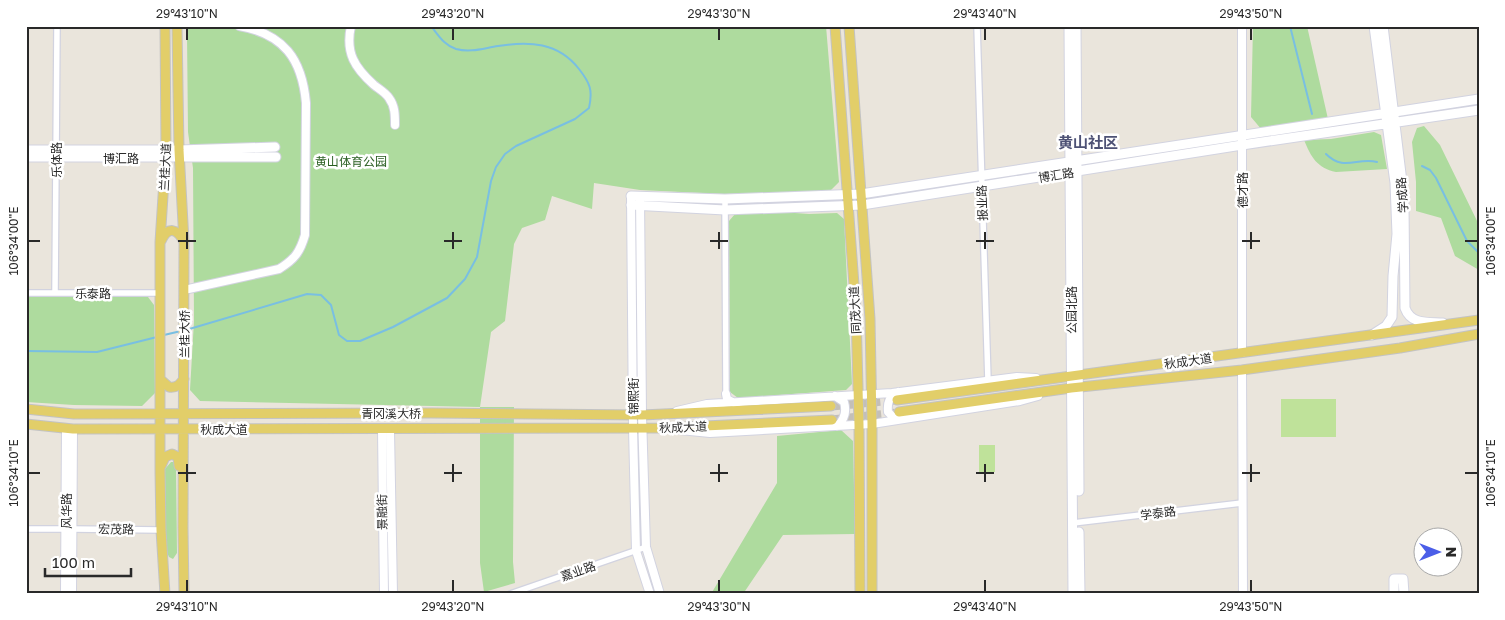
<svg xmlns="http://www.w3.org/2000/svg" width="1505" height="620" font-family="'Golos Text','Noto Sans SC',sans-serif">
  <rect width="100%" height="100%" fill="#eae5dc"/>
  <path fill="#aedb9e" d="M186,26H826L839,182L830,191L724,194L640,190L594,183L592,209L552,196L545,220L522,228L514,244L505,321L491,332L480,407H514L513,562L515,583L484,592L480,563V407L200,401L190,390L194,321L193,168L188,132L187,34Z
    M1253,26H1307L1328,119L1262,130L1251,117Z
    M1424,126L1440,145L1479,225V270L1455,256L1441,218L1416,211V182L1412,142L1417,128Z
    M1374,132L1381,135L1387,169L1336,172C1317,168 1311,157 1304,140L1331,139Z
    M780,212L809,214L837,213L844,219L852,384L846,390L738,398L730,392L729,221L735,214Z
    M26,297H148L154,305L155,393L142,406L74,405L26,402Z
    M841,430L853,441L855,534L783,535L743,594H711L777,483V436Z
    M171,462H174L176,467L177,553L173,559L169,557L166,550L165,469Z"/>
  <path fill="#bfe29a" d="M1281,399H1336V437H1281Z
    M979,445H995V472H979Z"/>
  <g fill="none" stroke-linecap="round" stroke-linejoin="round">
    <path stroke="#79bfe2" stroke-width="2" d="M1290,26L1312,114
      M1326,154C1344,172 1357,157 1377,162
      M1422,166L1430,170L1436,178L1467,241L1479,253
      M186,330L307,294L321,295L331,305L339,335L347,341H360L393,327L447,298L465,279L477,257L491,181L496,167L505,154L516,146L575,119L589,108C593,90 590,83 579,69C558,42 529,41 498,46C484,48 471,53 456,49C444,45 439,36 431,26
      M164,335L181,331
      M26,351L97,352L157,337"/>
    <path stroke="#c3bfb8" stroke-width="9" stroke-dasharray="9 4.5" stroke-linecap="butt" d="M831,406L895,400
      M832,420L896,413"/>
    <g stroke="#d2d3e0" stroke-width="8">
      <path id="minor" d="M977,26L988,381
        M725,199L726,394
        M26,293H160
        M55,293L57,26
        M1073,523L1242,503
        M26,529H66
        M72,529L161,530
        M510,594L646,547"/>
    </g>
    <g stroke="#d2d3e0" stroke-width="10">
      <path id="tertiary" d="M351,26C345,53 355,68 374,85C379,89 386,93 389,98C395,106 395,115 395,125
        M1242,26V353
        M631,196L633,428L636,551L650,594
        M640,196L642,415L646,547L660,594
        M184,290L279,269C295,259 300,252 305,235L306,103C302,59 284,34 239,26
        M1242,370L1243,594
        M898,392C889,398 887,402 888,412L893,417L900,419
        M726,394L727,399L734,403
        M835,396L844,402C847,412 844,420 837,426
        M677,411L707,404L892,393L1017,377L1036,378
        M382,430L384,594
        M390,430L393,594
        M680,430L710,433L872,424L1020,401L1038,396
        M65,594L66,429
        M72,594L73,429"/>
    </g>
    <g stroke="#d2d3e0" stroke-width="11">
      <path id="secondary" d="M1069,26L1073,594
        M1076,26L1079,491
        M1383,26L1402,182L1404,205L1405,308C1411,325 1428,322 1443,323
        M26,150H179L275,147
        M26,157H276
        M631,196L725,199L861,194L1479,99
        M631,205L725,210L862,205L1242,145L1479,110
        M1372,335L1386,326L1392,317L1393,276L1397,234L1395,183L1374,26
        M1079,532L1080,594
        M1394,594V579H1403L1404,594"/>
    </g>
    <g stroke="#c3c3c3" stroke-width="11">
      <path id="primary" d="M165,26L166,150L160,242V470L161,530L165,594
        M177,26L179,150L184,242L183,528L184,594
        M835,26L856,312L859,425L860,594
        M849,26L870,319L872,424V594
        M161,241C168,226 177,228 184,242
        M160,379L169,387C177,388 179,385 184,379
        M897,400L1479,320
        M26,409L74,414L431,413L642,415L831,406
        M899,412L1071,388L1242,370L1400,348L1479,334
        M26,424L73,429L661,428L832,420
        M161,466L165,457L172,454L178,457L179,466"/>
    </g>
    <use href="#minor" stroke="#fff" stroke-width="5.5"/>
    <use href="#tertiary" stroke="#fff" stroke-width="8"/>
    <use href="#secondary" stroke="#fff" stroke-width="9"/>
    <use href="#primary" stroke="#e2ce69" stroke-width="9"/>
  </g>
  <path fill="none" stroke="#292929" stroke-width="2" d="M187,28V40M453,28V40M719,28V40M985,28V40M1251,28V40M187,232V249M453,232V249M719,232V249M985,232V249M1251,232V249M28,241H40M178,241H196M444,241H462M710,241H728M976,241H994M1242,241H1260M1465,241H1478M187,464V482M453,464V482M719,464V482M985,464V482M1251,464V482M28,473H40M178,473H196M444,473H462M710,473H728M976,473H994M1242,473H1260M1465,473H1478M187,580V592M453,580V592M719,580V592M985,580V592M1251,580V592"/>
  <g text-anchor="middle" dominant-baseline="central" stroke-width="5" stroke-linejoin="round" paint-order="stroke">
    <g font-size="12" fill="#292929" stroke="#fff">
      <text x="121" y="158">博汇路</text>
      <text transform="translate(56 160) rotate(-90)">乐体路</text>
      <text transform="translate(165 167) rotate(-87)">兰桂大道</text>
      <text transform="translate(1056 175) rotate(-9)">博汇路</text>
      <text transform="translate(1242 190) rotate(-90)">德才路</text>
      <text transform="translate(1402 195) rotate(-94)">学成路</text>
      <text transform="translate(982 203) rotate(-92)">报业路</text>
      <text x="93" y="293">乐泰路</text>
      <text transform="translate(855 310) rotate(-93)">同茂大道</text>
      <text transform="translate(1071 310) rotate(-90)">公园北路</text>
      <text transform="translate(184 334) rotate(-90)">兰桂大桥</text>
      <text transform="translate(1188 361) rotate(-8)">秋成大道</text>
      <text transform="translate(633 396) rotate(-90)">锦熙街</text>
      <text x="391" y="413">青冈溪大桥</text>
      <text transform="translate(683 427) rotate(-2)">秋成大道</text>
      <text x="224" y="429">秋成大道</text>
      <text transform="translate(66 511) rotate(-90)">风华路</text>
      <text transform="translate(382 512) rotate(-91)">景融街</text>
      <text transform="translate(1158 513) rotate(-7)">学泰路</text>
      <text transform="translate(116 529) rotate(1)">宏茂路</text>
      <text transform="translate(578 571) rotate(-19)">嘉业路</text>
    </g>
    <g font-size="12" fill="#295e21" stroke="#fff">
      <text x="351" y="161">黄山体育公园</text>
    </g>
    <g font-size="15" font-weight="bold" fill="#4e5275" stroke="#fff">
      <text x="1088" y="142">黄山社区</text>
    </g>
  </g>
  <rect width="1505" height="620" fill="none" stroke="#ffffff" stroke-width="55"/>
  <g transform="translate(1438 552) rotate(90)"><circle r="24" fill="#ffffff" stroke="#a9a9a9"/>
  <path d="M0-4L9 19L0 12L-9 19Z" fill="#4b5ee8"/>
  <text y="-8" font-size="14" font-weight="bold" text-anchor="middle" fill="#292929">N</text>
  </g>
  <path d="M45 568v8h86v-8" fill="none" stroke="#292929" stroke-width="2.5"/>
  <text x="52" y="568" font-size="15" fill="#292929" stroke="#ffffff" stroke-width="4" paint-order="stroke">100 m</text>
  <rect x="28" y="28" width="1450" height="564" fill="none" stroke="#292929" stroke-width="2"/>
  <g font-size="12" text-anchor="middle" fill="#292929">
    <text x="187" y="18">29°43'10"N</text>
    <text x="453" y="18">29°43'20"N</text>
    <text x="719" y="18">29°43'30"N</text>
    <text x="985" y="18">29°43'40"N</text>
    <text x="1251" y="18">29°43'50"N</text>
    <text transform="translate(1491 241) rotate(-90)" y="4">106°34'00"E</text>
    <text transform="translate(14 241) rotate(-90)" y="4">106°34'00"E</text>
    <text transform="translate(1491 473) rotate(-90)" y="4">106°34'10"E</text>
    <text transform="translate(14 473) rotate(-90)" y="4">106°34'10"E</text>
    <text x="187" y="611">29°43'10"N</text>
    <text x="453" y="611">29°43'20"N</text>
    <text x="719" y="611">29°43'30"N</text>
    <text x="985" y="611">29°43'40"N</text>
    <text x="1251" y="611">29°43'50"N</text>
  </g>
</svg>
